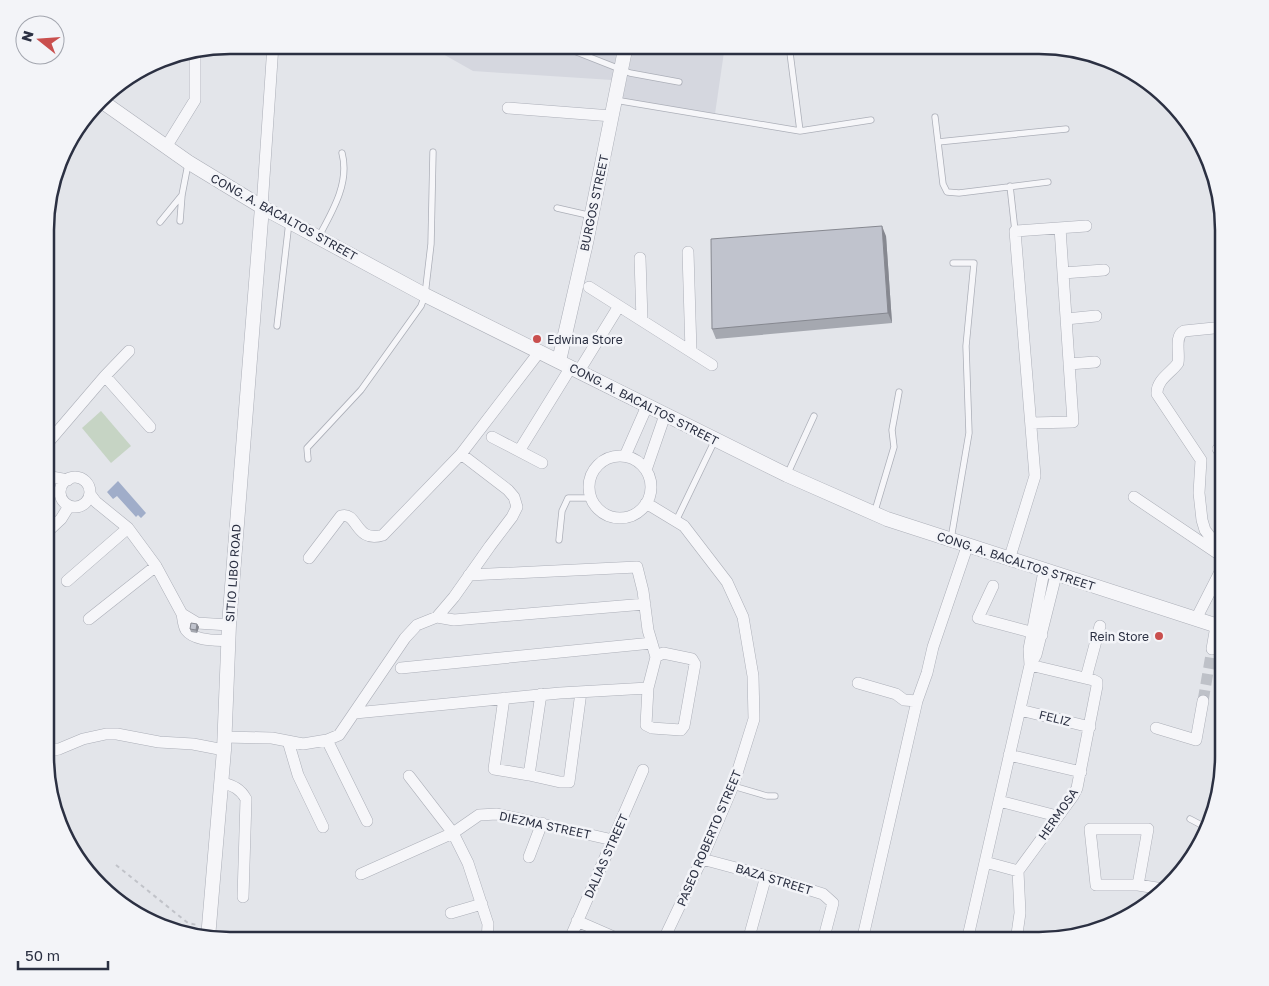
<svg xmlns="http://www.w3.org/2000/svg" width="1269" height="986" font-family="'Golos Text',sans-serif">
  <rect width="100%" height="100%" fill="#e3e5ea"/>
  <path fill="#d5d7df" d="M427,45H618L612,80L473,71Z
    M634,45H668L724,52L715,114L622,100Z"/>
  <path fill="#c6d4c4" d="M101,411L131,446L111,463L82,428Z"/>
  <path fill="#a0adc9" d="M118,481L146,513L141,518L138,515L136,517L117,496L113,499L107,492Z"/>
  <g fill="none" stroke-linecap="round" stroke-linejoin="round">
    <path stroke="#bec1c8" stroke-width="11" stroke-dasharray="11 5.5" stroke-linecap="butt" d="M1203,701L1212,649"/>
    <g stroke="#acafb8" stroke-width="7">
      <path id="service" d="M547,45L569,49L630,73L679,82
        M789,45L800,131
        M615,100L800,131L871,120
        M935,117L943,184L947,192L959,193L1048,182
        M938,142L1066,129
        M1010,186L1015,231
        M557,208L592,216
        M180,221L182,195L188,164
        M160,222L182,195
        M318,238C332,212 350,183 342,153
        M277,326L289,222
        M308,459L307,448L361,390L421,306L425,295L431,244L433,152
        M787,475L814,416
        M874,514L894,447L892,430L899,392
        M676,521L715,440
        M951,539L969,433L966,346L974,263H953
        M559,540L562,511L568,498H590
        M733,786L767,796H775
        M1190,819L1209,829"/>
    </g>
    <g stroke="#acafb8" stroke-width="12">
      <path id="minor" d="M1102,57L1104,60
        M508,108L612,116
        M166,147L195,100V51
        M262,207L273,45
        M688,252L691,351
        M640,258L642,320
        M1063,273L1104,270
        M589,287L712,365
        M1066,319L1096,316
        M1069,364L1095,362
        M579,371L619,306
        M105,376L150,427
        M1031,423L1073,422L1060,228
        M492,437L542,463
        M46,445L105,376L129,351
        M519,451L571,367
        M589 487a31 31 0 1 1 62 0a31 31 0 1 1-62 0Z
        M625,456L647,406
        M1224,458L1218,449L1224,444
        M646,470L665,415
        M46,476L68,480
        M60 492a15 15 0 1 1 30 0a15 15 0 1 1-30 0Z
        M90,494L96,502L128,528L156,566L182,614L197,623L229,625
        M1134,497L1220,555
        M646,503L684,526L727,582L743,617L753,676L754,719L733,786L702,859L663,941
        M46,533L61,519L69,506
        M1224,550L1218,547L1205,530L1202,520L1199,493L1201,460L1157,394C1156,380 1171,373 1178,363C1180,353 1174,336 1184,331L1224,327
        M309,558L341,516C358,511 355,544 383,535L461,454L540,351
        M1009,560L1035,476L1015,231L1086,226
        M469,575L637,567L643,591L648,630L656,657L648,688L646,725L652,728L681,730L684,726L695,664L692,659L663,653L656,657
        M67,581L128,528
        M993,586L978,618L1042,635
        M182,614C183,618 183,625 186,630C194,641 216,640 229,641
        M437,617L454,620L645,604
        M89,619L156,566
        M1196,619L1224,564
        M1212,649L1216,626
        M1030,665L1036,655L1056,575
        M401,668L652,643
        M1086,678L1100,626
        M858,683L896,694L904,700L917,701
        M504,698L494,769L529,775L541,694
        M1020,710L1090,727
        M355,713L560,693L648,688
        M1156,728L1196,740L1203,701
        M224,737L272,738L303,744L327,740L339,735L405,638L417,625L437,617L454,597L490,546L512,517L517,507L514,497L508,490L461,454
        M327,740L367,821
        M288,741L298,775L323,827
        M45,752L59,749L83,739L106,734H117L159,742L193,744L224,750
        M1009,755L1081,772
        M529,775L560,782H569L581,692
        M409,776L453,833L468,863L488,924L487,941
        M221,782C233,786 240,788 246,799L243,897
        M999,801L1057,816
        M529,857L542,823
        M702,859L766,876L823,894L833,903L823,941
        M985,862L1018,871
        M361,874L453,833L479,815L497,814L613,840
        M1138,885L1148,829H1090L1096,885H1138L1163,889
        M451,913L482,904
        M577,921L623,941
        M569,941L643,770
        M748,941L766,876
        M862,941L917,701L927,673L933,647L967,547
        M967,941L1030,665L1029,649L1044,571
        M1016,941L1020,913L1018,871L1073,796L1077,788L1097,686V682L1093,680L1030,665"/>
    </g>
    <g stroke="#acafb8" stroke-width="15">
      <path id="tertiary" d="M100,100L188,162L262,207L425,295L787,475L887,519L1224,628
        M559,361L586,243L626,45
        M208,938L224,750L229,625L262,207"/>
    </g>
    <path stroke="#c1c3c9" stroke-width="2" stroke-dasharray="4 4" stroke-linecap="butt" d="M116,865L188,923L197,925"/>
    <use href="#service" stroke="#f6f6f9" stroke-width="5.5"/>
    <use href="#minor" stroke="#f6f6f9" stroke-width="11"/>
    <use href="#tertiary" stroke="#f6f6f9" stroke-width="14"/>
  </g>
  <path fill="#a5a8b0" d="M886,236L892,323L716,339L712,329Z
    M197,624L199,627L197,633L191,632L190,629Z"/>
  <path fill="#868890" d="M882,226L886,236L892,323L888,313Z
    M197,624L199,627L197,633L196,630Z"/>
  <path fill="#c0c3cd" stroke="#868890" d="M882,226L888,313L712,329L711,239Z
    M191,623L197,624L196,630L190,629Z"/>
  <g fill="#c94f4e" stroke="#f3f4f8" stroke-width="2">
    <circle cx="537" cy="339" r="5"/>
    <circle cx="1159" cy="636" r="5"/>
  </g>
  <g text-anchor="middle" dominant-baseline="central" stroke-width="5" stroke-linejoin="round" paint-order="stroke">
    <g font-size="12" fill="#2b3042" stroke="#f3f4f8">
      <text transform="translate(594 203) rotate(-78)">BURGOS STREET</text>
      <text transform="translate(284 217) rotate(29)">CONG. A. BACALTOS STREET</text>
      <text transform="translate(644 404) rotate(27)">CONG. A. BACALTOS STREET</text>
      <text transform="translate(1016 561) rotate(18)">CONG. A. BACALTOS STREET</text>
      <text transform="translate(233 573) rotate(-86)">SITIO LIBO ROAD</text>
      <text transform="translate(1055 718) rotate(14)">FELIZ</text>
      <text transform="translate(1058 814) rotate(-55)">HERMOSA</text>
      <text transform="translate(545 825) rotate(12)">DIEZMA STREET</text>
      <text transform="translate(709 838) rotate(-67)">PASEO ROBERTO STREET</text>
      <text transform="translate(606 856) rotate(-66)">DALIAS STREET</text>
      <text transform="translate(774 879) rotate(17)">BAZA STREET</text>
    </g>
    <g font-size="12" fill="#2b3042" stroke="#f3f4f8" text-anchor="start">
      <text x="547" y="339">Edwina Store</text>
      <text x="1149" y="636" text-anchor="end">Rein Store</text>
    </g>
  </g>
  <path d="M0 0H1269V986H0ZM230 54H1039A176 176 0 0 1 1215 230V756A176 176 0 0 1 1039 932H230A176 176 0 0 1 54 756V230A176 176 0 0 1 230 54Z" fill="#f3f4f8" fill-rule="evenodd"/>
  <path fill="none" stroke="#2b3042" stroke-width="2.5" d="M230 54H1039A176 176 0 0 1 1215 230V756A176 176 0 0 1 1039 932H230A176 176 0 0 1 54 756V230A176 176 0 0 1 230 54Z"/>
  <g transform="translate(40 40) rotate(287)"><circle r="24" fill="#f3f4f8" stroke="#a3a6af"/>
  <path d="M0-4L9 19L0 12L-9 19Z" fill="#c94f4e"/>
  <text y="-8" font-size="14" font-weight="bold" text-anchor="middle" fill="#2b3042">N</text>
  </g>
  <path d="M18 961v8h90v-8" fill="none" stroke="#2b3042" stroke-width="2.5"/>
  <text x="25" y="961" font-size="15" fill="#2b3042" stroke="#f3f4f8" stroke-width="4" paint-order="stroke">50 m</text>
</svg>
